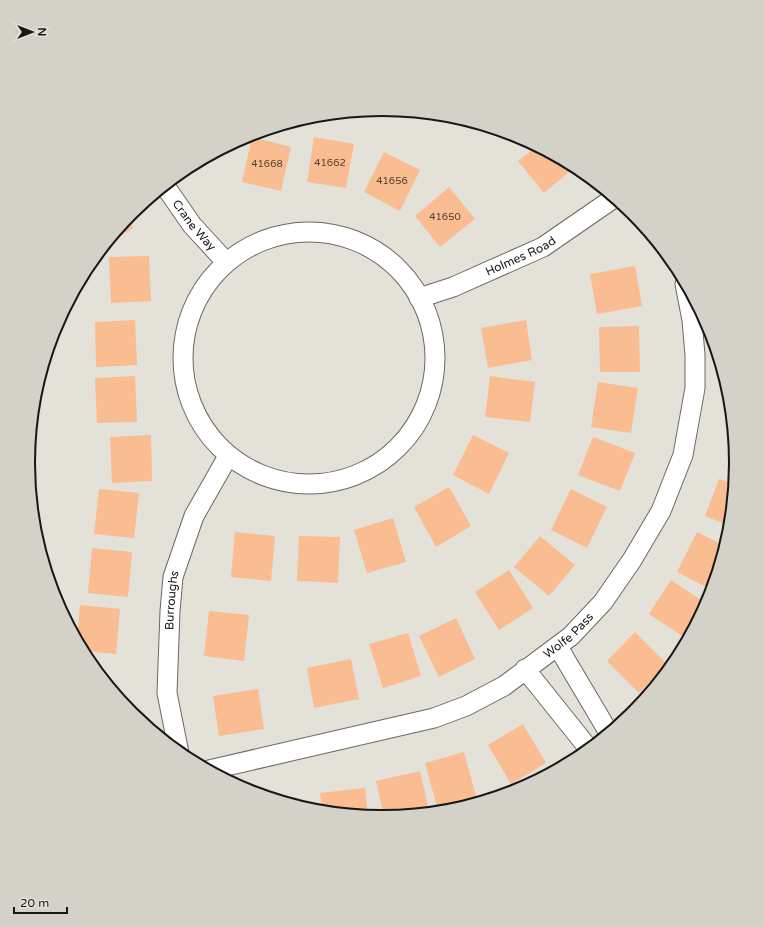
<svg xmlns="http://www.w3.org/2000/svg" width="764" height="927" font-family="'Varela Round',sans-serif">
  <rect width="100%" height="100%" fill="#e4e1d9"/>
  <path fill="#fabc91" d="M252,137L291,147L281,191L242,182Z
    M314,137L354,144L346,188L307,182Z
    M536,147L575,167L544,193L518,161Z
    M384,152L420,170L400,211L364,192Z
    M449,187L475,219L440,247L415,216Z
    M128,218L133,228L108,243Z
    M149,256L151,301L111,303L109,257Z
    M635,266L642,306L597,314L590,274Z
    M135,320L137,365L96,367L95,322Z
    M526,320L532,360L488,368L481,328Z
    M639,326L640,372H600L599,327Z
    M135,376L137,422L97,423L95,378Z
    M490,376L535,382L530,422L485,417Z
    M598,382L638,388L631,433L591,427Z
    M151,435L152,481L112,483L110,437Z
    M473,435L509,453L489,494L453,475Z
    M593,437L635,453L620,491L578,475Z
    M30,444H37L34,485H30L28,463Z
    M734,451L736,464L735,472H731Z
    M719,479L734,484L730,526L705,516Z
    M449,487L471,526L436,547L414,507Z
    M99,489L139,493L134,538L94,534Z
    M571,489L607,507L587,548L551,530Z
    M393,518L406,562L367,573L354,530Z
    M235,532L275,536L271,581L231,577Z
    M697,532L725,546L712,590L677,572Z
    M299,536L340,537L338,583L297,581Z
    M540,536L575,565L549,596L514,567Z
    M92,548L132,552L128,597L88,593Z
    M509,570L533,608L499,630L475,592Z
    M671,580L707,604L687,639L649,614Z
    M80,605L120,609L116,654L83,651L77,639Z
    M209,611L249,615L244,661L204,656Z
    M456,618L475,659L439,677L419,636Z
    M635,632L667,664L639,693L607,661Z
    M408,633L421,676L383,688L369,644Z
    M351,659L359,699L314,708L307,668Z
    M258,689L264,729L219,736L213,696Z
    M523,724L546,763L511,784L488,745Z
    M464,752L476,796L437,807L425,763Z
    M420,771L429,811L384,817L376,781Z
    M365,788L368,816L322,812L320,793Z
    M285,796L286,803L272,798Z"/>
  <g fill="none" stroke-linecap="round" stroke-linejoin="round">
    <g stroke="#6b6963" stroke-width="21">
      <g id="minor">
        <path id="s1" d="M165,186L192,225L226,262"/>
        <circle cx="309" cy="358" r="126"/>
        <path id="s2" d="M419,298L453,287L543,247L614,198"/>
        <path d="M558,647L609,733"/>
        <path d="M525,669L589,749"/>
        <path id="s3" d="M179,753L167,693L170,611L173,577L194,516L227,458"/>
        <path id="s4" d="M209,770L434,718L466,706L504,686L571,636L603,602L632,560L661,511L683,455L695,388V355L692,320L685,284"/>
      </g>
    </g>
    <use href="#minor" stroke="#fff" stroke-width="19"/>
  </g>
  <g text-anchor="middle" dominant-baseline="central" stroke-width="3" stroke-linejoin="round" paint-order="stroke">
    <g font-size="10" fill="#504034">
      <text x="330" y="163">41662</text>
      <text x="267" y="164">41668</text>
      <text x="392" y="181">41656</text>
      <text x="445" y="217">41650</text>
    </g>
    <g font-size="12" fill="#181715" stroke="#e4e1d9">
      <text stroke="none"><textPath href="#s1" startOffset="49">Crane Way</textPath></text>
      <text stroke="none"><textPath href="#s2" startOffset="110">Holmes Road</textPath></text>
      <text stroke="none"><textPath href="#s3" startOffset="154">Burroughs</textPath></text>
      <text stroke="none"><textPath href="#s4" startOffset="390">Wolfe Pass</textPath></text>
    </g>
  </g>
  <path d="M0 0H764V927H0ZM35 463a347 347 0 1 1 694 0a347 347 0 1 1-694 0Z" fill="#d4d1c9" fill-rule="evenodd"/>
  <path fill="none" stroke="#181715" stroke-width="2" d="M35 463a347 347 0 1 1 694 0a347 347 0 1 1-694 0Z"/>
  <g transform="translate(32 32) rotate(90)" stroke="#e4e1d9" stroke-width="3" paint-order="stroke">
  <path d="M0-3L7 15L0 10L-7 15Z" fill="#181715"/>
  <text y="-6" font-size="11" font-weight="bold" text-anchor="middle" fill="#181715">N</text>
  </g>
  <path d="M14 907v6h53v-6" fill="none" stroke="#181715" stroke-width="2"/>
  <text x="20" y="907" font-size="12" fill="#181715" stroke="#e4e1d9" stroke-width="3" paint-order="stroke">20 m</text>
</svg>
